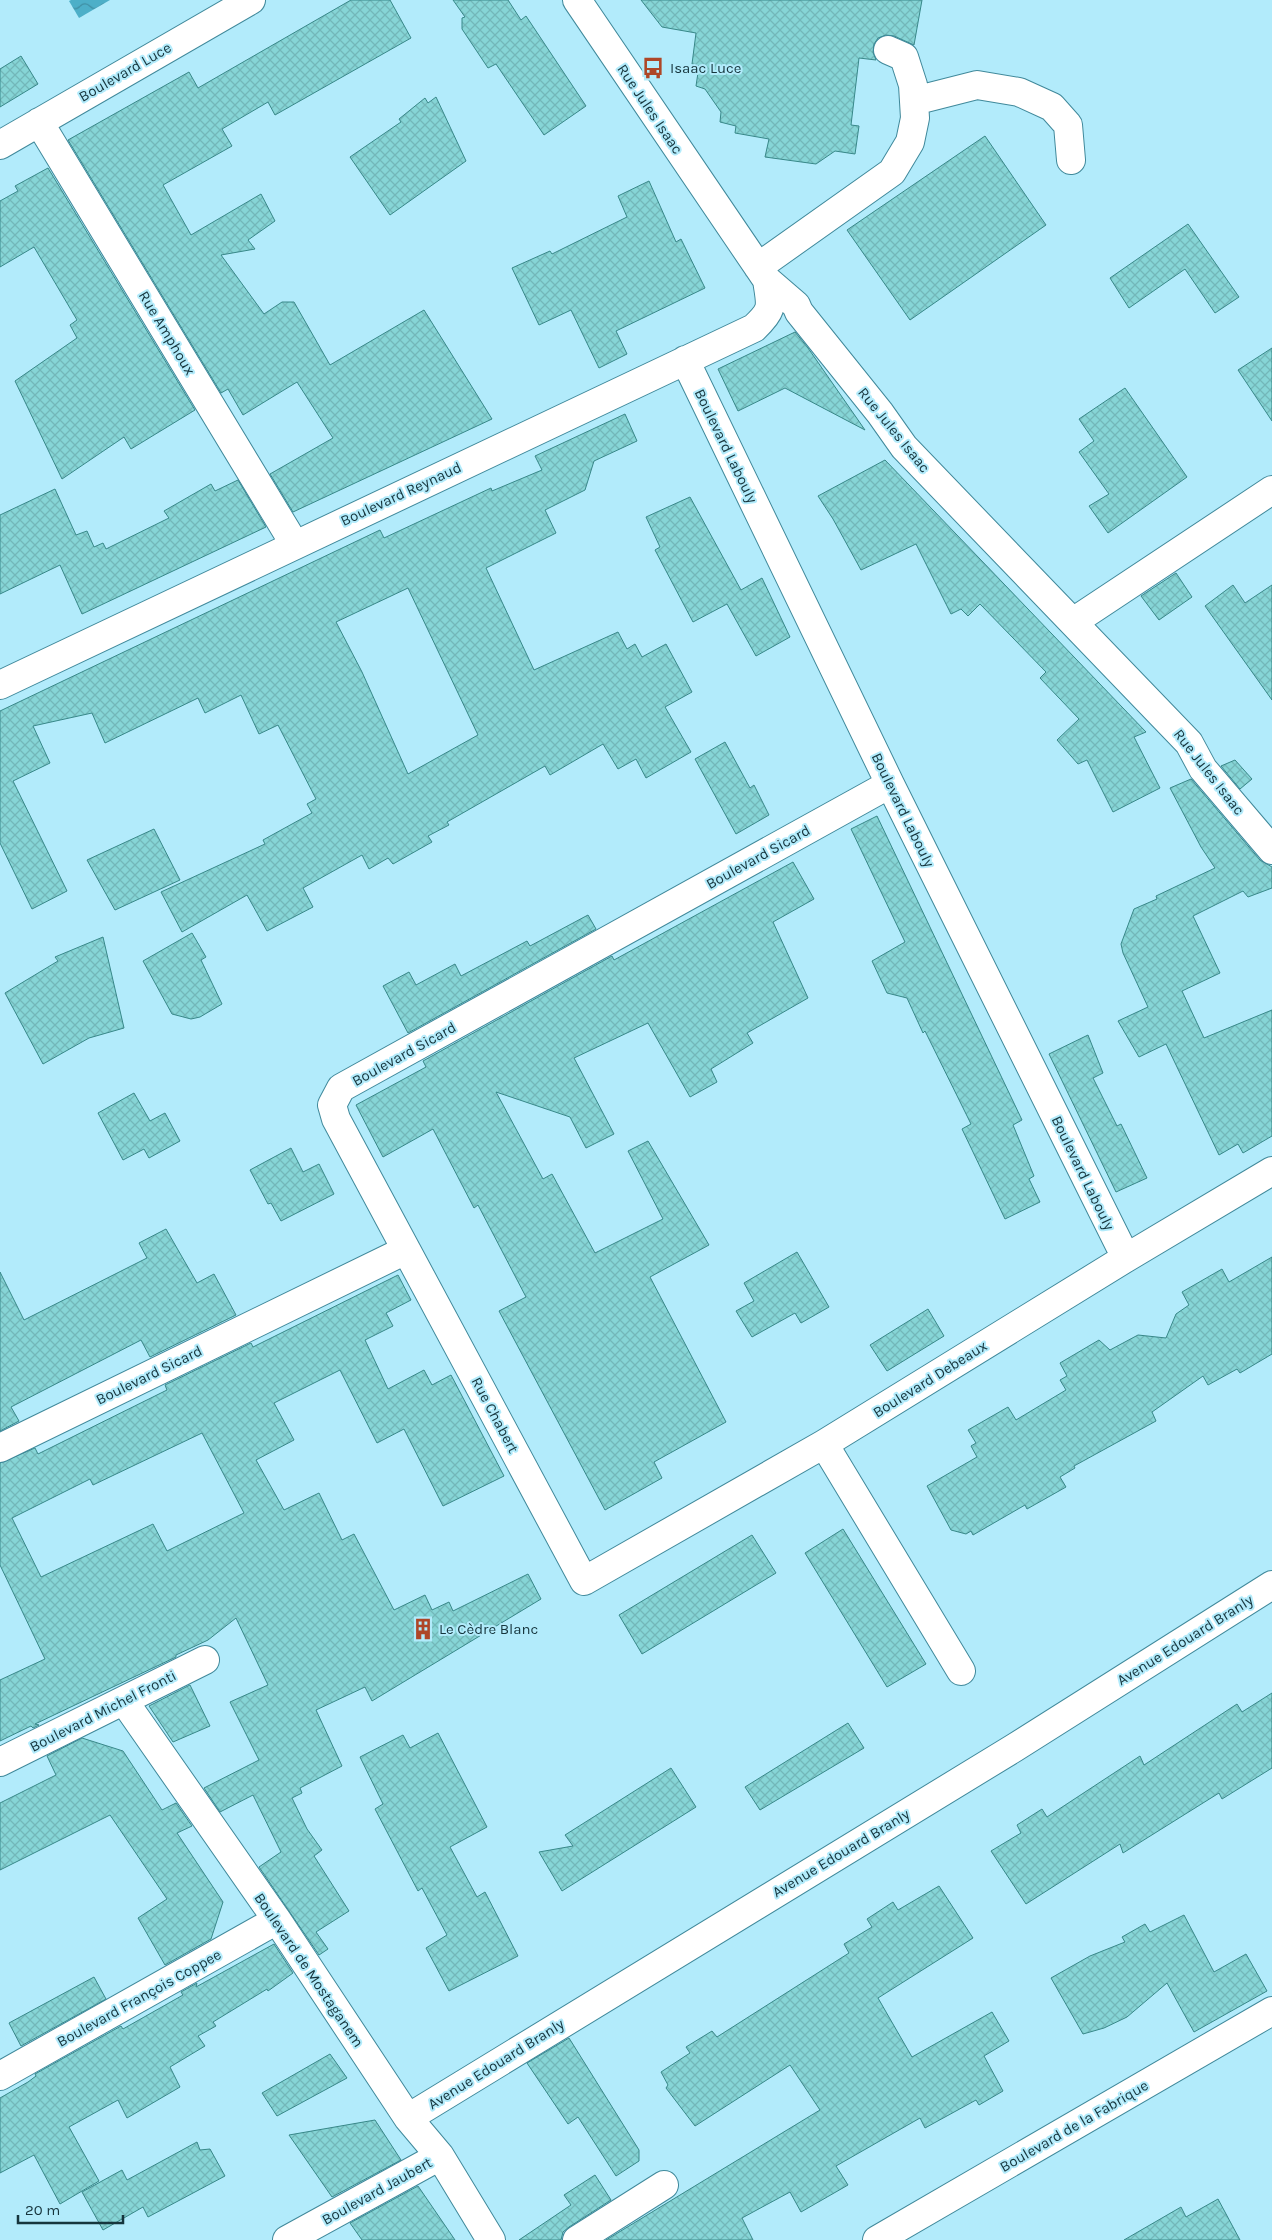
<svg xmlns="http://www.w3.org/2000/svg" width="1272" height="2240" font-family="Karla,sans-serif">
  <defs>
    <pattern id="water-waves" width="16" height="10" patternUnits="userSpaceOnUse" patternTransform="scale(1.25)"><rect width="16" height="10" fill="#4dafc8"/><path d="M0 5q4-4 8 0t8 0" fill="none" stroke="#3f8fa4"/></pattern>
    <pattern id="building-cross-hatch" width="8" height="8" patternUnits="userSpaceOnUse" patternTransform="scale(1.25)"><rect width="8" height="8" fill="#86d5d6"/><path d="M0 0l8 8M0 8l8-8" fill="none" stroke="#73b7b9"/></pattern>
  </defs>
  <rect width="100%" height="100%" fill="#b2ebfb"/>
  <path fill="url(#water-waves)" d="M71,0H110L79,18L69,1Z"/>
  <path fill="url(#building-cross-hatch)" stroke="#388889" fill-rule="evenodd" d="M351,0H390L411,38L275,115L268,102L222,129L232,146L163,185L191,235L261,194L275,221L248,240L255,249L221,255L264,314L282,302H294L330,365L424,310L492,419L293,512L270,474L333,438L297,382L243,415L228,389L221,393L68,140L189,72L198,88Z
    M453,0H508L521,20L526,16L586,106L544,135L496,64L488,68L462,29V18L465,17Z
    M641,0H922L914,45L894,36L886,35L878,38L874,44L873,52L876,60L859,58L851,125L859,126L855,154L835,151L816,164L765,157L769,139L735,133L736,126L720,122L721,112L705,89L696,86L699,66L692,64L696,33L662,27Z
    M21,56L38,84L0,107V69Z
    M436,97L466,161L390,215L350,157L401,122L399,119L425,98L428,103Z
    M985,136L1046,225L910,320L847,230Z
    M48,168L195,410L131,449L124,437L62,479L15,381L77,338L70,325L77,320L34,247L0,267V201L18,191L15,186Z
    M649,181L676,242L681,239L705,288L616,331L627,354L599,368L571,310L539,325L512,268L550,251L552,254L627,217L618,196Z
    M1188,224L1239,297L1215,313L1185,269L1129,308L1110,278Z
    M795,332L808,348L865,430L785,388L738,411L718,369Z
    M1272,348V421L1238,370Z
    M1125,388L1187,477L1108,533L1089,506L1109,494L1079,452L1094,441L1079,419Z
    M625,414L637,441L594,461L585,490L545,510L556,533L486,568L534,670L618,632L627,649L635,644L642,657L666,644L692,692L665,707L691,752L646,778L636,759L618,769L603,744L550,775L545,766L447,822L449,825L428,836L432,842L393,864L388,858L369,869L362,855L303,888L313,907L267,931L247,895L182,932L161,892L265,844L263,840L312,813L307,804L316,799L278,725L259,734L241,695L205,713L198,698L105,743L92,713L33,726L50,763L13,781L67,891L32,909L0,843V711L380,530L384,538L491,488L492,491L542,470L535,456ZM408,588L478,735L408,774L362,672L336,622Z
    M885,460L1146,732L1134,737L1160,788L1113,812L1087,760L1078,764L1057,740L1079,719L1040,678L1046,672L980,604L968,616L961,609L951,614L916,544L861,570L833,519L818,496Z
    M238,480L266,527L82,614L60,565L0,594V515L55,489L76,535L87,531L94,547L103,543L106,549L169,518L164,511L211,484L215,491Z
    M690,497L741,590L762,578L790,637L756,656L727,604L693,622L655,550L660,547L646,517Z
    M1176,573L1192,597L1159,620L1141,596Z
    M1233,585L1245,603L1272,585V700L1205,606Z
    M725,742L750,788L754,785L769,815L736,834L695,759Z
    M1235,760L1252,779L1240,789L1221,766Z
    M1191,779L1260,860L1272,867V888L1248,897L1243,891L1193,916L1220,973L1182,991L1204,1038L1272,1010V1136L1243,1153L1238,1144L1219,1155L1166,1044L1139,1057L1118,1021L1148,1007L1123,953L1121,944L1134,909L1157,899L1156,896L1215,868L1201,847L1170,788Z
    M877,816L1022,1120L1013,1125L1034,1176L1029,1179L1040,1202L1005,1219L962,1129L971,1124L925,1031L923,1033L907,998L887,993L872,961L905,942L851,829Z
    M154,829L180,880L115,910L87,860Z
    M793,862L814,899L773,922L808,998L747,1033L753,1043L711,1069L717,1082L690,1097L648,1023L574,1058L614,1134L586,1148L570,1117L496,1092L543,1179L552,1174L595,1253L663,1219L628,1151L648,1141L709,1245L650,1277L726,1422L654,1462L662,1478L605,1510L499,1311L526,1297L478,1205L474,1208L433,1129L383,1157L356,1105L426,1067L423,1061L612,956L614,960Z
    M588,915L596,929L408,1033L383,986L409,972L416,985L455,964L461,976L527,941L530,946Z
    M192,933L206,957L201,960L222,1004L200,1017L191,1019L172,1014L143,961Z
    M103,937L124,1028L89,1038L43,1064L5,993L58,961L55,957Z
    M1088,1035L1103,1073L1093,1078L1117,1126L1121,1124L1147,1178L1116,1192L1049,1054Z
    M134,1093L150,1121L165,1113L180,1141L149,1158L144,1149L123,1160L98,1113Z
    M291,1148L303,1172L319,1164L334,1194L281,1221L271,1203L268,1204L250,1170Z
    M166,1229L197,1283L214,1274L236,1315L150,1357L141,1340L11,1407L19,1421L0,1431V1272L24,1320L147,1258L139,1243Z
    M797,1252L829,1307L801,1323L795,1313L752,1337L736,1311L754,1301L744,1283Z
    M1272,1257V1354L1240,1373L1237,1369L1208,1385L1203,1376L1152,1412L1156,1421L1074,1466L1075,1468L1060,1477L1066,1487L1027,1509L1025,1505L973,1535L971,1531L966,1534L951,1530L927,1486L977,1457L971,1446L976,1443L968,1430L1008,1407L1016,1420L1066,1390L1060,1380L1067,1376L1060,1363L1099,1340L1110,1350L1138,1335L1166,1338L1176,1314L1189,1305L1182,1292L1222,1269L1229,1282Z
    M398,1275L411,1300L386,1313L393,1326L365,1340L388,1389L424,1370L432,1385L451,1375L504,1476L443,1506L404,1429L377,1443L340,1370L274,1403L294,1440L256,1460L284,1510L319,1493L342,1540L354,1534L394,1610L425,1595L432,1610L449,1602L453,1611L528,1574L541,1599L372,1701L365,1687L316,1710L342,1766L300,1788L302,1793L292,1798L307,1829L322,1850L314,1856L349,1911L316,1932L328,1949L319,1955L259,1867L281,1852L253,1795L220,1812L204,1788L259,1760L230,1702L268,1685L236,1618L208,1640L176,1655V1657L35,1724L39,1725L33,1728L31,1726L0,1741V1680L45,1659L0,1565V1463L35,1448L38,1454L167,1390L165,1385L251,1343L253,1347ZM202,1433L244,1513L167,1551L153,1524L41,1577L12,1518L90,1479L93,1485Z
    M928,1309L944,1336L887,1371L870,1345Z
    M843,1529L926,1664L887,1687L805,1553Z
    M752,1535L776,1573L642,1654L619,1615Z
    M190,1685L210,1726L173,1742L149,1706Z
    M1272,1693V1768L1222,1799L1219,1793L1123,1853L1120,1844L1026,1904L991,1851L1021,1833L1017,1825L1042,1809L1047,1817L1140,1756L1144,1765L1237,1704L1242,1712Z
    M848,1723L864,1748L760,1810L745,1787Z
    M438,1733L487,1827L450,1847L477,1897L485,1892L518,1956L449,1991L426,1948L447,1935L422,1888L418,1891L375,1809L383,1804L360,1757L403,1735L410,1748Z
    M82,1738L123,1751L162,1810L176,1803L192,1826L177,1833L223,1902L211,1939L165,1965L138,1918L167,1899L110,1815L0,1870V1803L56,1775L47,1756Z
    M671,1768L696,1807L562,1891L539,1852L573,1846L565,1835Z
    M939,1886L973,1938L878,1998L912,2057L992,2012L1009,2041L984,2056L1003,2091L979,2105L976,2100L925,2128L920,2118L836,2166L848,2185L801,2212L790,2192L742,2218L753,2240H606L820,2110L790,2065L695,2126L666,2088L668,2085L661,2072L690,2053L686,2047L712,2031L717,2037L849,1953L844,1944L872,1927L867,1919L893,1902L898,1910Z
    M1184,1915L1214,1972L1246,1954L1267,1991L1194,2032L1167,1983L1127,2017L1104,2028L1083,2034L1051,1978L1090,1956L1125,1942L1122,1937L1145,1924L1150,1932Z
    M274,1944L293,1973L268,1991L267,1989L213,2022L216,2026L198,2036L205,2046L170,2067L180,2087L127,2118L118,2100L69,2127L99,2181L60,2204L34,2155L0,2173V2098L28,2082L36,2076L35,2074L121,2026L123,2029L183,1995L181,1992L197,1983L196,1987Z
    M94,1977L106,1999L21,2046L9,2023Z
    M569,2038L639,2150V2161L616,2176L578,2117L568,2124L527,2063Z
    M330,2054L347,2078L277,2116L262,2093Z
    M375,2120L401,2160L332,2197L289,2135Z
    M197,2142L200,2150L210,2149L225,2176L148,2217L143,2207L103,2230L82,2192L122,2170L127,2180Z
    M595,2175L611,2200L569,2227L563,2232L561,2240H519L571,2205L564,2195Z
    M418,2186L455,2240H362L350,2223Z
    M1218,2199L1240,2240H1124L1181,2207L1186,2217Z"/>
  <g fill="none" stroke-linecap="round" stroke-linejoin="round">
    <g stroke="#40899b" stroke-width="30">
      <path id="minor" d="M577,0L767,280L796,305L799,312L880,413L904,447L1189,743L1203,769L1272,850
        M914,101L977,85L1019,92L1052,107L1068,125L1071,160
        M39,122L295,545
        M0,145L251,0
        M758,267L892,172L910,142L915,118L913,85L904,57L888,50
        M685,360L890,784L1126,1258
        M1073,622L1272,490
        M0,685L754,328C774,309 771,307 767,280
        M890,784L341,1088L332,1105L336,1119L584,1581L824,1444L1126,1258L1272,1171
        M824,1444L961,1671
        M0,1448L406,1250
        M124,1701L277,1920L408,2118L440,2156L491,2240
        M0,1762L205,1660
        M0,2076L277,1920
        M408,2118L1014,1748L1272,1585
        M287,2240L440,2156
        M577,2240L664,2185
        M877,2240L1272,2011"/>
    </g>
    <use href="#minor" stroke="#fff" stroke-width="28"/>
  </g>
  <defs>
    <g id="bus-bare" transform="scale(1.725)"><path d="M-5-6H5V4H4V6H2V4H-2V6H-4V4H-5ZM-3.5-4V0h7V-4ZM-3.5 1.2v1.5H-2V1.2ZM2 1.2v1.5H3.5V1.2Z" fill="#ae4627" stroke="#b2ebfb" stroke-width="2.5" paint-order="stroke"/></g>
    <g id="building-bare" transform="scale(1.725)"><path d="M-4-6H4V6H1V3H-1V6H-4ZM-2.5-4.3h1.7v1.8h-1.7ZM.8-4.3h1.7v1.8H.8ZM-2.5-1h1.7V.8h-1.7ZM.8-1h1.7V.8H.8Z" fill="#ae4627" stroke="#b2ebfb" stroke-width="2.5" paint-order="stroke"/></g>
  </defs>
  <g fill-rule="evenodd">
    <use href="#bus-bare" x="653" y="68"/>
    <use href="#building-bare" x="423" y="1629"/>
  </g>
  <g text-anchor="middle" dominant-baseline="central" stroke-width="4" stroke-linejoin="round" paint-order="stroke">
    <g font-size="15" fill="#16353d" stroke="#b2ebfb" text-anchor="start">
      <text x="670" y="68">Isaac Luce</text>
      <text x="439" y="1629">Le Cèdre Blanc</text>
    </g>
    <g font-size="15" fill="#16353d" stroke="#b2ebfb">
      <text transform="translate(125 72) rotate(-30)">Boulevard Luce</text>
      <text transform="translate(650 109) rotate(56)">Rue Jules Isaac</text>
      <text transform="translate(167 333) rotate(59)">Rue Amphoux</text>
      <text transform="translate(894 430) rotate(51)">Rue Jules Isaac</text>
      <text transform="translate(726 446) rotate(64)">Boulevard Labouly</text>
      <text transform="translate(401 494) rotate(-25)">Boulevard Reynaud</text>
      <text transform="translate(1209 772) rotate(52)">Rue Jules Isaac</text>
      <text transform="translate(903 810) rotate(64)">Boulevard Labouly</text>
      <text transform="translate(758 857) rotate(-29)">Boulevard Sicard</text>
      <text transform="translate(404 1054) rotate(-29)">Boulevard Sicard</text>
      <text transform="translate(1083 1173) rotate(64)">Boulevard Labouly</text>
      <text transform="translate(149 1375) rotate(-26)">Boulevard Sicard</text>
      <text transform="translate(930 1379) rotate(-32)">Boulevard Debeaux</text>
      <text transform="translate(495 1415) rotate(62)">Rue Chabert</text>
      <text transform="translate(1185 1640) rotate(-32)">Avenue Edouard Branly</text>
      <text transform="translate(103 1711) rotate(-27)">Boulevard Michel Fronti</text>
      <text transform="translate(841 1853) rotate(-31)">Avenue Edouard Branly</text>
      <text transform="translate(309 1970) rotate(56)">Boulevard de Mostaganem</text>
      <text transform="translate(139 1998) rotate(-29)">Boulevard François Coppee</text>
      <text transform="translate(496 2064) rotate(-32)">Avenue Edouard Branly</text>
      <text transform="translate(1074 2126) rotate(-30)">Boulevard de la Fabrique</text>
      <text transform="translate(377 2191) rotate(-29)">Boulevard Jaubert</text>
    </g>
  </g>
  <path d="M18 2215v8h105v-8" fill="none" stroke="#16353d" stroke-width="2.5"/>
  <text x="25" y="2215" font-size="15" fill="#16353d" stroke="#b2ebfb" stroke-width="4" paint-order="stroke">20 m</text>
</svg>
